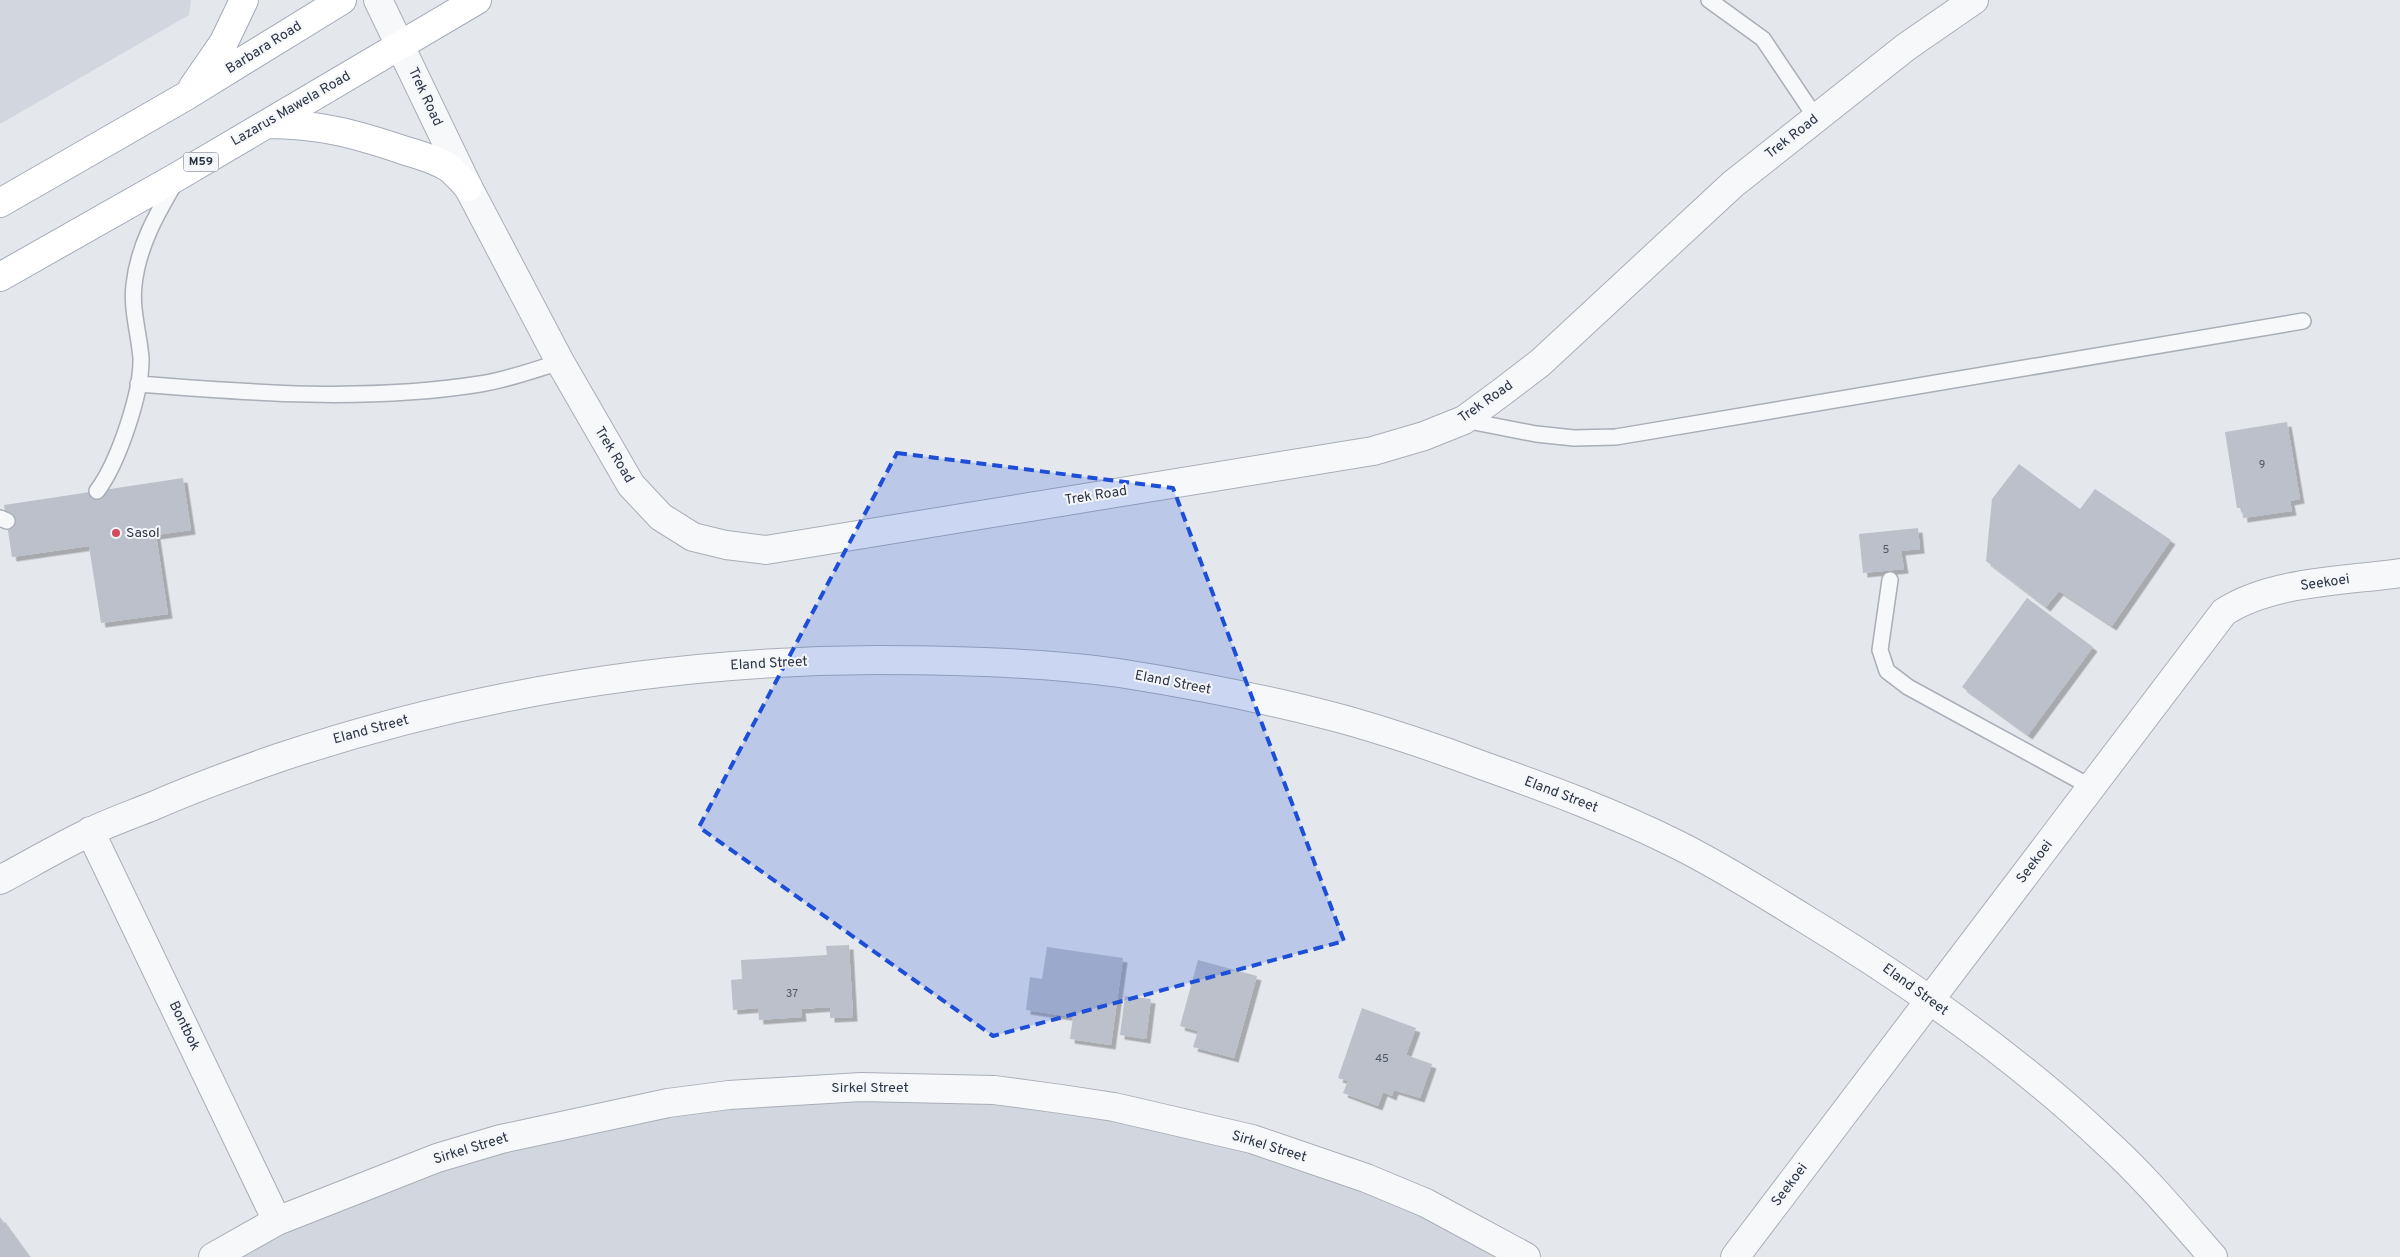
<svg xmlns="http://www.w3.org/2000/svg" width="2400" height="1257" font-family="Overpass,sans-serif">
  <defs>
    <filter id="shadow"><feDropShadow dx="4.5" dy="4.5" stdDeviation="0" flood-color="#0004"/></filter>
  </defs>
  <rect width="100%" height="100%" fill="#e4e7ec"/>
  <path fill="#d2d6de" d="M0,0H191L189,15L0,124Z
    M994,1090L1318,1162L1518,1257H224L501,1139L729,1095Z"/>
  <path fill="#bbc0ca" filter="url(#shadow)" d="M2287,422L2300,499L2290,501L2292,511L2243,518L2242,508H2237L2225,432Z
    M2019,464L2080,509L2095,489L2171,540L2112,626L2059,591L2046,607L1986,561L1992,499Z
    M183,478L191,530L156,535L168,614L101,623L89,546L12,557L4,505Z
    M1918,528L1920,549L1901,551L1904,569L1863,573L1859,534Z
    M2027,598L2093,647L2028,735L1962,687Z
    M849,945L853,1017L830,1018V1007L801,1009L802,1017L759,1020L758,1008L733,1010L731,980L742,979L741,960L827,955L826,946Z
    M1047,947L1123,958L1111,1045L1070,1039L1073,1017L1026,1010L1030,977L1042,979Z
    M1198,960L1257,976L1234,1058L1193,1047L1198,1031L1180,1026Z
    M1125,996L1151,999L1146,1039L1120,1035Z
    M1362,1008L1416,1028L1406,1055L1432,1064L1420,1098L1394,1090L1392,1096L1383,1092L1378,1106L1343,1093L1348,1081L1338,1078Z
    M0,1217L29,1257H0Z"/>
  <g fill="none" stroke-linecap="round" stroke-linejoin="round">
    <g stroke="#a9aeb7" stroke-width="18">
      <path id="service" d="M1709,0L1763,39L1816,118
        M138,384C252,393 366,402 480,384C507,380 534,370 560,362
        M1464,420L1536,434L1574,438L1616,437L2303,321
        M97,491C118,463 142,393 141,358C139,333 131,309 134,285C138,247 156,215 175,183
        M0,518L7,521
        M1890,580L1880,650L1887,671L1908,687L2091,787"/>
    </g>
    <g stroke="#a9aeb7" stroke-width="30">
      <path id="minor" d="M378,0L468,187L560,362L631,485L661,517L693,537L726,545L766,550L1373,451L1424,436L1464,420L1502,392L1540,363L1733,184L1906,47L1974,0
        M90,831L277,1221
        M0,880C28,865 57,848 86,834C107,823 131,815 153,806C194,788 235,773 278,758C473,693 670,661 876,660C957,660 1039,662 1119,673C1195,685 1272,700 1346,720C1392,733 1439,749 1484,766C1549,789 1614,813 1676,844C1719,865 1761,892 1802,917C1909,982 2014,1055 2105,1141C2144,1176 2178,1217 2213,1257
        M213,1257L277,1221L437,1158L501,1139L668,1103L729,1095L861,1087L994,1090L1061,1099L1114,1107L1252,1139L1366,1178L1426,1203L1526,1257
        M1735,1257L2224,612C2272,581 2344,581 2400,573"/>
    </g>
    <g stroke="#a3abb8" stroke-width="30">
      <path id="primary" d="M193,87L224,42L244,0
        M267,124C320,124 356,134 406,151C420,155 437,160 449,168C456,173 462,181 468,187
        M0,203L186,96L342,0
        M0,277L180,175L477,0"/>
    </g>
    <use href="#service" stroke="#f7f8fa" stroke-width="15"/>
    <use href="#minor" stroke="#f7f8fa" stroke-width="28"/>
    <use href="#primary" stroke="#fff" stroke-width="28"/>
  </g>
  <path fill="#1d4ed8" fill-opacity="0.2" stroke="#1d4ed8" stroke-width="4" stroke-dasharray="10 6" stroke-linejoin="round" d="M897,453L1173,488L1344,941L993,1036L699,827Z"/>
  <circle fill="#d1495b" stroke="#f4f6f9" stroke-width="2" cx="116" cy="533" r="5"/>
  <g text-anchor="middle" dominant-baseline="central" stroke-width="4" stroke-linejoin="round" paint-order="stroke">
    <g font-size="11" fill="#4f5766">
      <text x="2262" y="465">9</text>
      <text x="1886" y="550">5</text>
      <text x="792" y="994">37</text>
      <text x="1382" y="1059">45</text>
    </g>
    <rect fill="#f4f6f9" stroke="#676e7b" stroke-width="1" x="183.5" y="152.5" width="35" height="19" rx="4"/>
    <g font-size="12" font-weight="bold" fill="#2b3445">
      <text x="201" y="162">M59</text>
    </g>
    <g font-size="14" fill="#2b3445" stroke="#f4f6f9">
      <text transform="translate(264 48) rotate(-32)">Barbara Road</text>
      <text transform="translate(425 97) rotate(65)">Trek Road</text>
      <text transform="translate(291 109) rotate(-30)">Lazarus Mawela Road</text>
      <text transform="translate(1792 137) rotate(-38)">Trek Road</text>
      <text transform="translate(1486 402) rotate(-35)">Trek Road</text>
      <text transform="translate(614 455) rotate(59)">Trek Road</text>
      <text transform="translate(1096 496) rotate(-9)">Trek Road</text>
      <text transform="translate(2325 583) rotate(-8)">Seekoei</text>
      <text transform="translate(769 664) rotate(-3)">Eland Street</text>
      <text transform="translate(1173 683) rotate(11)">Eland Street</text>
      <text transform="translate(371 730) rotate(-15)">Eland Street</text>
      <text transform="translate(1561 795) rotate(21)">Eland Street</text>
      <text transform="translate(2035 862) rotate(-53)">Seekoei</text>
      <text transform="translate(1915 990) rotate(36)">Eland Street</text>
      <text transform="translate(184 1026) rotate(64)">Bontbok</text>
      <text x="870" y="1088">Sirkel Street</text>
      <text transform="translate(1269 1147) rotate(17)">Sirkel Street</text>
      <text transform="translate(471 1149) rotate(-17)">Sirkel Street</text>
      <text transform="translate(1790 1185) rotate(-53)">Seekoei</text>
    </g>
    <g font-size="14" fill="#2b3445" stroke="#f4f6f9" text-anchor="start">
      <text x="126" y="533">Sasol</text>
    </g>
  </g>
</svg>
